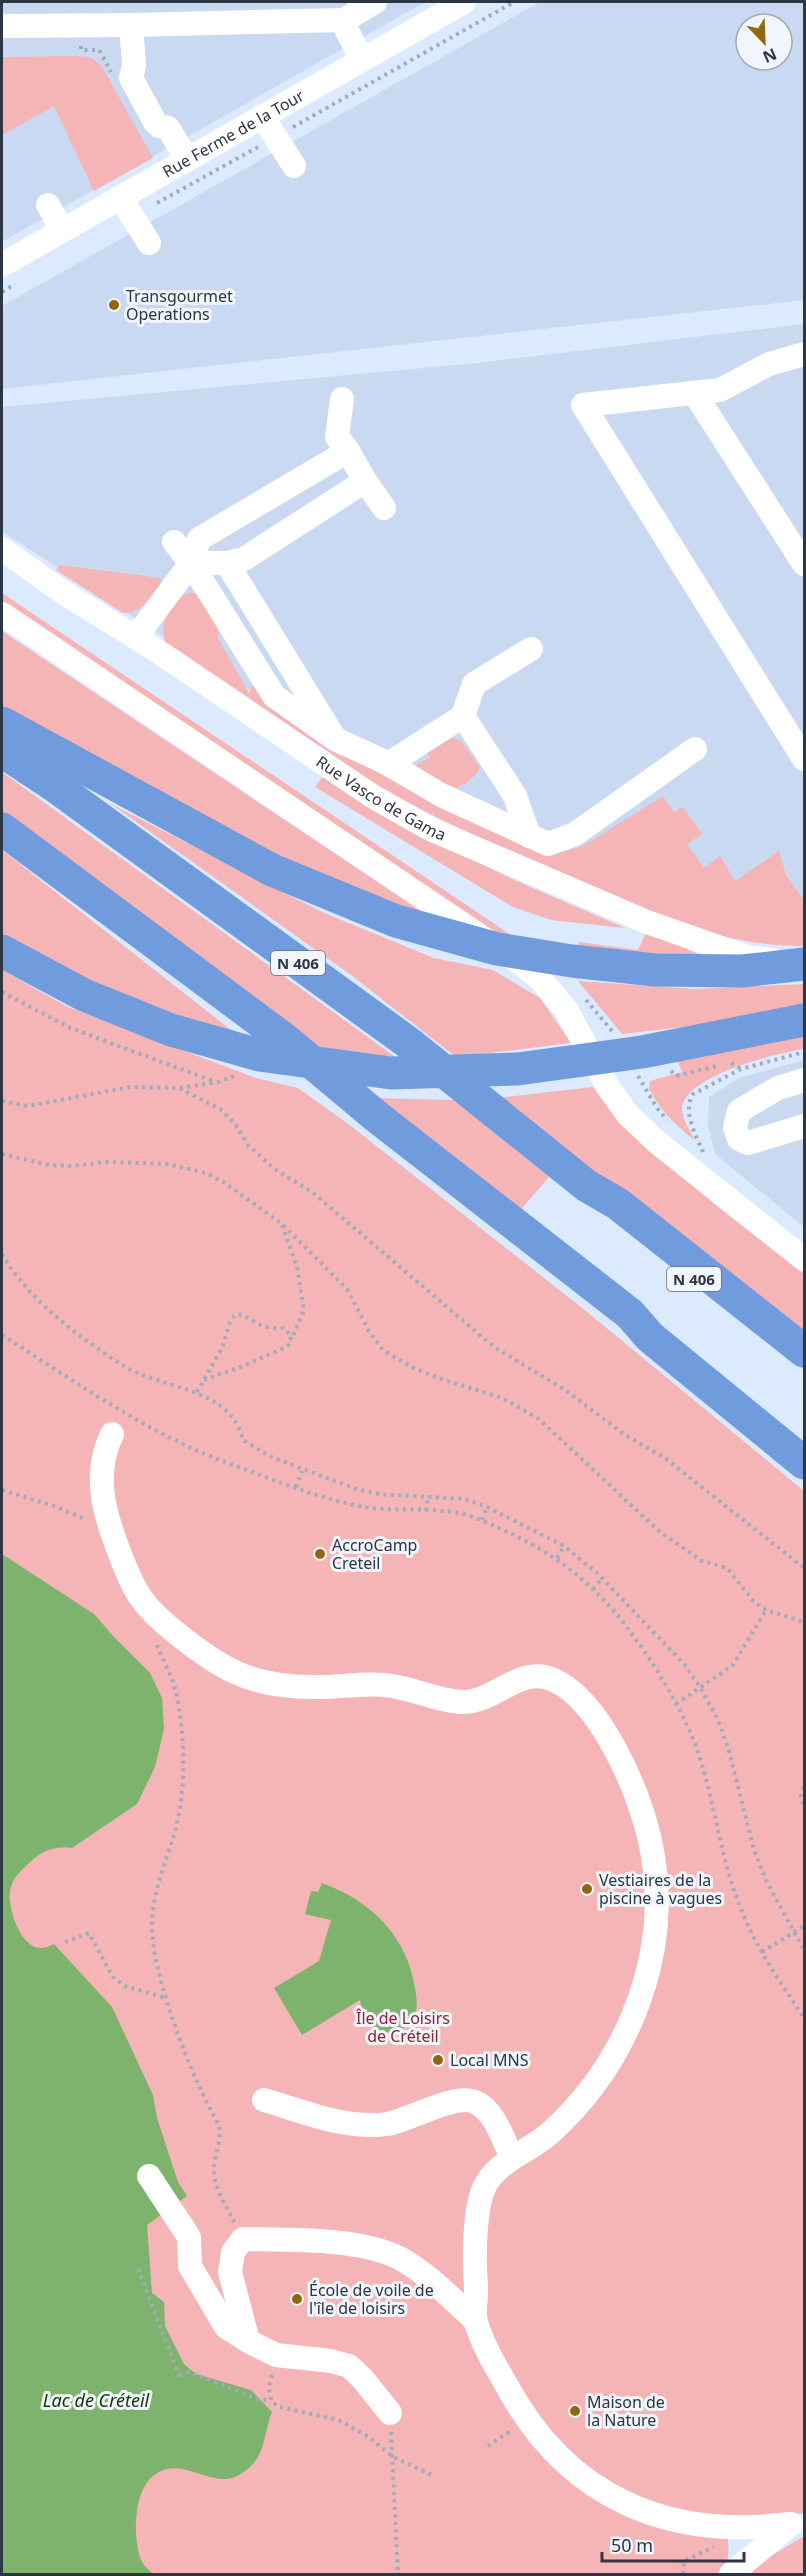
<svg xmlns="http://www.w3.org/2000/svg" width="806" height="2576" font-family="'Noto Sans',sans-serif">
  <rect width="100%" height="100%" fill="#dbeaff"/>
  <path fill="#c9d9f2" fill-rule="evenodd" d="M2,2H425L2,242Z
    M540,2H804V300L2,389V306ZM746,24H782V60H746Z
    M804,324V916L498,844L170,641L2,531V407L477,363Z
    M804,1060V1227L715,1154L708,1125L709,1097L739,1078Z"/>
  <path fill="#f5b4b5" d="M79,56L90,57L101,65L153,158L94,191L54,106L2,135V57Z
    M60,565L160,578L162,580C154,596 142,613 123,613L56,570Z
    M2,593L517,939L510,943L2,601Z
    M189,593H196L219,616L220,630L217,636L249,693L256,678L343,752L400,785L559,853L583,846L663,796L674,812L683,807L702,834L687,844L704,868L720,856L735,881L779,851L786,875L804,900V946C727,947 662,917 592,887C528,859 462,832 402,799C319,754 243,696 165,644C161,622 165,601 189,593Z
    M2,631L430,917L322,879L2,707Z
    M455,738L462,742L480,767C476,778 463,785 453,790L412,768L430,757L425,749L448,739Z
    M2,772L398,1059L300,1045L2,814Z
    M326,772L404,826L512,879L625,928L551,920L513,907L315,787Z
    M111,804L322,912L434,958L493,970L540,998L571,1043L456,1057L351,975Z
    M2,850L240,1037L107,992L2,939Z
    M647,931L707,958L576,955L579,942L638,950Z
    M2,970L68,1007L256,1078L298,1088L351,1126L586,1311L804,1491V2513L726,2523C728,2542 733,2560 719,2574H2Z
    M578,981L694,989L804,984V1009L761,1018L622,1034Z
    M804,1032V1049C778,1053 681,1076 682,1110C682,1119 691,1132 695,1140C675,1126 661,1110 649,1089L650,1081L682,1072L676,1058Z
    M593,1087C653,1160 730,1216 804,1274V1333L498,1098Z
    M373,1098L454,1100L549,1177L517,1214Z
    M804,2536V2574H747L768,2558Z"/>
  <path fill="#7db36c" d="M2,1554L94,1614L114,1637L150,1673L162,1698L164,1729L155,1767L137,1804L72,1848C55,1846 43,1850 30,1862C22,1870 14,1876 11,1887C5,1903 20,1949 41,1948C45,1948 50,1946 54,1944L112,2007L153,2095L157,2118L178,2182L187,2196L147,2225L152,2293L164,2302L165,2326L184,2364L196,2374L251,2390L272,2412C262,2437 267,2459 239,2475C212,2490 187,2458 159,2472C133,2484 132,2537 141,2560C143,2565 149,2570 153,2574H2Z
    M322,1883C366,1899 402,1930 413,1978C415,1989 419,2003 415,2014C408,2032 383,2039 369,2025C362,2018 362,2009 360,2000L302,2035L274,1988L319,1961L331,1920L305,1914L311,1891L318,1892Z"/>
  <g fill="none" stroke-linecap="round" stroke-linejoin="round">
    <path stroke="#9facbe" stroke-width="4" stroke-dasharray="3 4.5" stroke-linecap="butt" d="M81,46V50H99L111,72
      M293,127L514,2
      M157,203L258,147
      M2,292L15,284
      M2,992L70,1028L216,1082
      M586,1000L612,1031
      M731,1063L741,1069
      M671,1071L676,1076L717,1066
      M638,1076L657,1108L667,1120
      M180,1088L218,1082L237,1075
      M2,1101L28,1106L130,1087L179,1088L220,1109L236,1125L248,1145L276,1170L312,1192L494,1347L565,1390L625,1435L665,1458L804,1568
      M703,1152C696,1135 682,1112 693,1094L741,1069L804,1052
      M2,1154L49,1165L70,1166L108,1162L167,1164L206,1173L225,1183L282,1224L347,1289L369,1331L383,1350L411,1367L441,1379L502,1398L539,1419L660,1532L702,1561L727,1568L755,1603L766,1610L804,1622
      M282,1225L297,1267L304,1310L292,1338
      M2,1254C29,1300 75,1334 119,1363C158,1390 230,1385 243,1440L269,1456L353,1488L379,1494L465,1499L487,1507L564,1546L597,1573L684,1664L700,1687L717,1718L728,1747L754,1850L767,1882L804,1950
      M2,1335C73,1380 145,1432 225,1462C266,1477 307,1494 350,1504C384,1513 418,1507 452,1512C469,1514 486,1522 501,1529C553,1552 595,1584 629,1630C656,1666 681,1707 697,1749C715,1801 720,1858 741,1909C756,1948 781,1983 804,2018
      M197,1392L222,1348L230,1322L235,1315C246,1311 260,1332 283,1328L291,1335L290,1344L284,1348L243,1366L204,1380
      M296,1487L302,1471
      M2,1490L54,1506L87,1520
      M426,1511L428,1496
      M482,1520L487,1507
      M557,1558L564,1546
      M593,1589L602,1578
      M157,1645C163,1660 172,1676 176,1692C185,1735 187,1788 175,1831C166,1863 151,1895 152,1928C153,1979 193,2081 219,2125C222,2139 215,2153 214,2168C213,2187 226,2205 234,2222
      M676,1704L733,1665L766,1610
      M804,1787L801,1796L804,1808
      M65,1942L89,1933L113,1977L125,1986L166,1998
      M762,1952L804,1926
      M138,2269L181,2381
      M179,2375L189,2372L258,2399L271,2401
      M272,2375L269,2387L271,2401L279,2407L338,2420L369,2437L393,2457L432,2475
      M391,2432L398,2574
      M488,2446L512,2430
      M683,2574L684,2561L714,2547"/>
    <g stroke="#fff" stroke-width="24">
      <path d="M344,20L347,31L362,59"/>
      <path d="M2,26L131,25"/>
      <path d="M262,116L294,166"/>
      <path d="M187,159L168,128L159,126L155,122L131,78L134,65L131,25L344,20L375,2"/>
      <path d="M120,197L149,243"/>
      <path d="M48,205L62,230"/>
      <path id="s1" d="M2,265L464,2"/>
      <path d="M804,354L769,364L720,390L583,405L804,759"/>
      <path d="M695,394L804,564"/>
      <path d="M342,399L337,437L348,451"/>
      <path d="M365,481L384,508"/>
      <path d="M174,542L191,563L274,696L335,739L227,563"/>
      <path id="s2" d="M2,549L61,591L159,652L372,796L430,829L647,922L747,957L772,960"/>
      <path d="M2,614L523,965L543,982L567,1011L608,1087L628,1115L658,1143L804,1259"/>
      <path d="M136,637L191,563L199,539L348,451L365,481L244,559L227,563H191"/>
      <path d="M463,716L474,684L531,649"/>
      <path d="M335,739L387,763L441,795L548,844L575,834L695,749"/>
      <path d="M388,764L463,716L515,796L529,836"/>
      <path d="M804,1080L778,1088L739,1111L735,1127L739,1139L748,1143L804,1126"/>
      <path d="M112,1434C91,1478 106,1519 123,1562C129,1576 134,1590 144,1602C160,1623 210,1661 235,1672C258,1683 288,1687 313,1687C337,1688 361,1683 384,1685C411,1687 436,1701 462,1702C495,1703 520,1664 554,1680C601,1702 637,1788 649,1836C675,1945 632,2059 550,2133C529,2152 494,2162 483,2190C474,2214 474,2261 476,2287C477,2298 473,2312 476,2322C482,2344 496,2367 507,2386C567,2497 667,2540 789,2524"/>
      <path d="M264,2100C302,2111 347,2130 387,2124C410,2120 455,2093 475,2102C495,2111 503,2139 512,2158"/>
      <path d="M149,2176L189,2237L190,2266L226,2327L248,2341"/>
      <path d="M390,2413L362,2378L349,2366L331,2361L276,2355L248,2341L230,2272L233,2252L243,2239C289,2240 362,2237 403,2260C430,2276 452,2299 475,2320"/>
      <path d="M731,2574L791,2524"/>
    </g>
    <path stroke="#709bdd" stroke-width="33" d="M2,723L272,870L396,921L497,949L572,961L655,970L742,971L804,964
      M2,751L52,784L410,1044L587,1186L618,1204L804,1351
      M2,829L284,1039L377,1117L630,1314L650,1337L804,1463
      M2,951L84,995L171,1030L259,1055L391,1073L518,1069L642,1052L804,1020"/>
  </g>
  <g fill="#91660f" stroke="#f1f6fd" stroke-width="2">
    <circle cx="114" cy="305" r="6"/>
    <circle cx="320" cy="1554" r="6"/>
    <circle cx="587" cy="1889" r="6"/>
    <circle cx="438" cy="2060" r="6"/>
    <circle cx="297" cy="2299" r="6"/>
    <circle cx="575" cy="2411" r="6"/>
  </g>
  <g text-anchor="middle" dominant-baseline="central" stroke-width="6" stroke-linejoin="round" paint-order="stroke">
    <g fill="#f1f6fd" stroke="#68707b" stroke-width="1.5">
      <rect x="271" y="951" width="54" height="24" rx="4.5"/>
      <rect x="667" y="1267" width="54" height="24" rx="4.5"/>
    </g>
    <g font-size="15" font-weight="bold" fill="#2d3643">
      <text x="298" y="963">N 406</text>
      <text x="694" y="1279">N 406</text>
    </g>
    <g font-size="16" fill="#2d3643" stroke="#f1f6fd">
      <text stroke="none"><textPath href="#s1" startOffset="266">Rue Ferme de la Tour</textPath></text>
      <text stroke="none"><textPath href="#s2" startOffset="454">Rue Vasco de Gama</textPath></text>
    </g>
    <g font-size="16" fill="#2d3643" stroke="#f1f6fd" text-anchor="start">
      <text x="126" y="296">Transgourmet<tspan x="126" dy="18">Operations</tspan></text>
      <text x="332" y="1545">AccroCamp<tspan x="332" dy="18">Creteil</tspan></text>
      <text x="599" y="1880">Vestiaires de la<tspan x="599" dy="18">piscine à vagues</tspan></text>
      <text x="450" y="2060">Local MNS</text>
      <text x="309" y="2290">École de voile de<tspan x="309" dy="18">l'île de loisirs</tspan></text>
      <text x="587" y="2402">Maison de<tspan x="587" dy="18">la Nature</tspan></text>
    </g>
    <g font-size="16" fill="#902131" stroke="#f1f6fd">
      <text x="403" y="2018">Île de Loisirs<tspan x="403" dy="18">de Créteil</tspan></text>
    </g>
    <g font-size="18" font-style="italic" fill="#123603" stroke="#f1f6fd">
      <text x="96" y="2400">Lac de Créteil</text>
    </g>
  </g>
  <rect width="806" height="2576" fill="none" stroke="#2d3643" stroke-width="6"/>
  <g transform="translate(764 42) rotate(157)"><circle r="28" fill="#f1f6fd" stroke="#a3a9b3" stroke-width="1.5"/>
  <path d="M0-4.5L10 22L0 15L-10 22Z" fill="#91660f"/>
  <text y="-9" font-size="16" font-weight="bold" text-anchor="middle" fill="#2d3643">N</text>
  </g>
  <path d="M602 2552v9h142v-9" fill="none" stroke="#2d3643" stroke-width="3"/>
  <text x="611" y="2552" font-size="18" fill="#2d3643" stroke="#f1f6fd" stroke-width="4.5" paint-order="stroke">50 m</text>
</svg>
